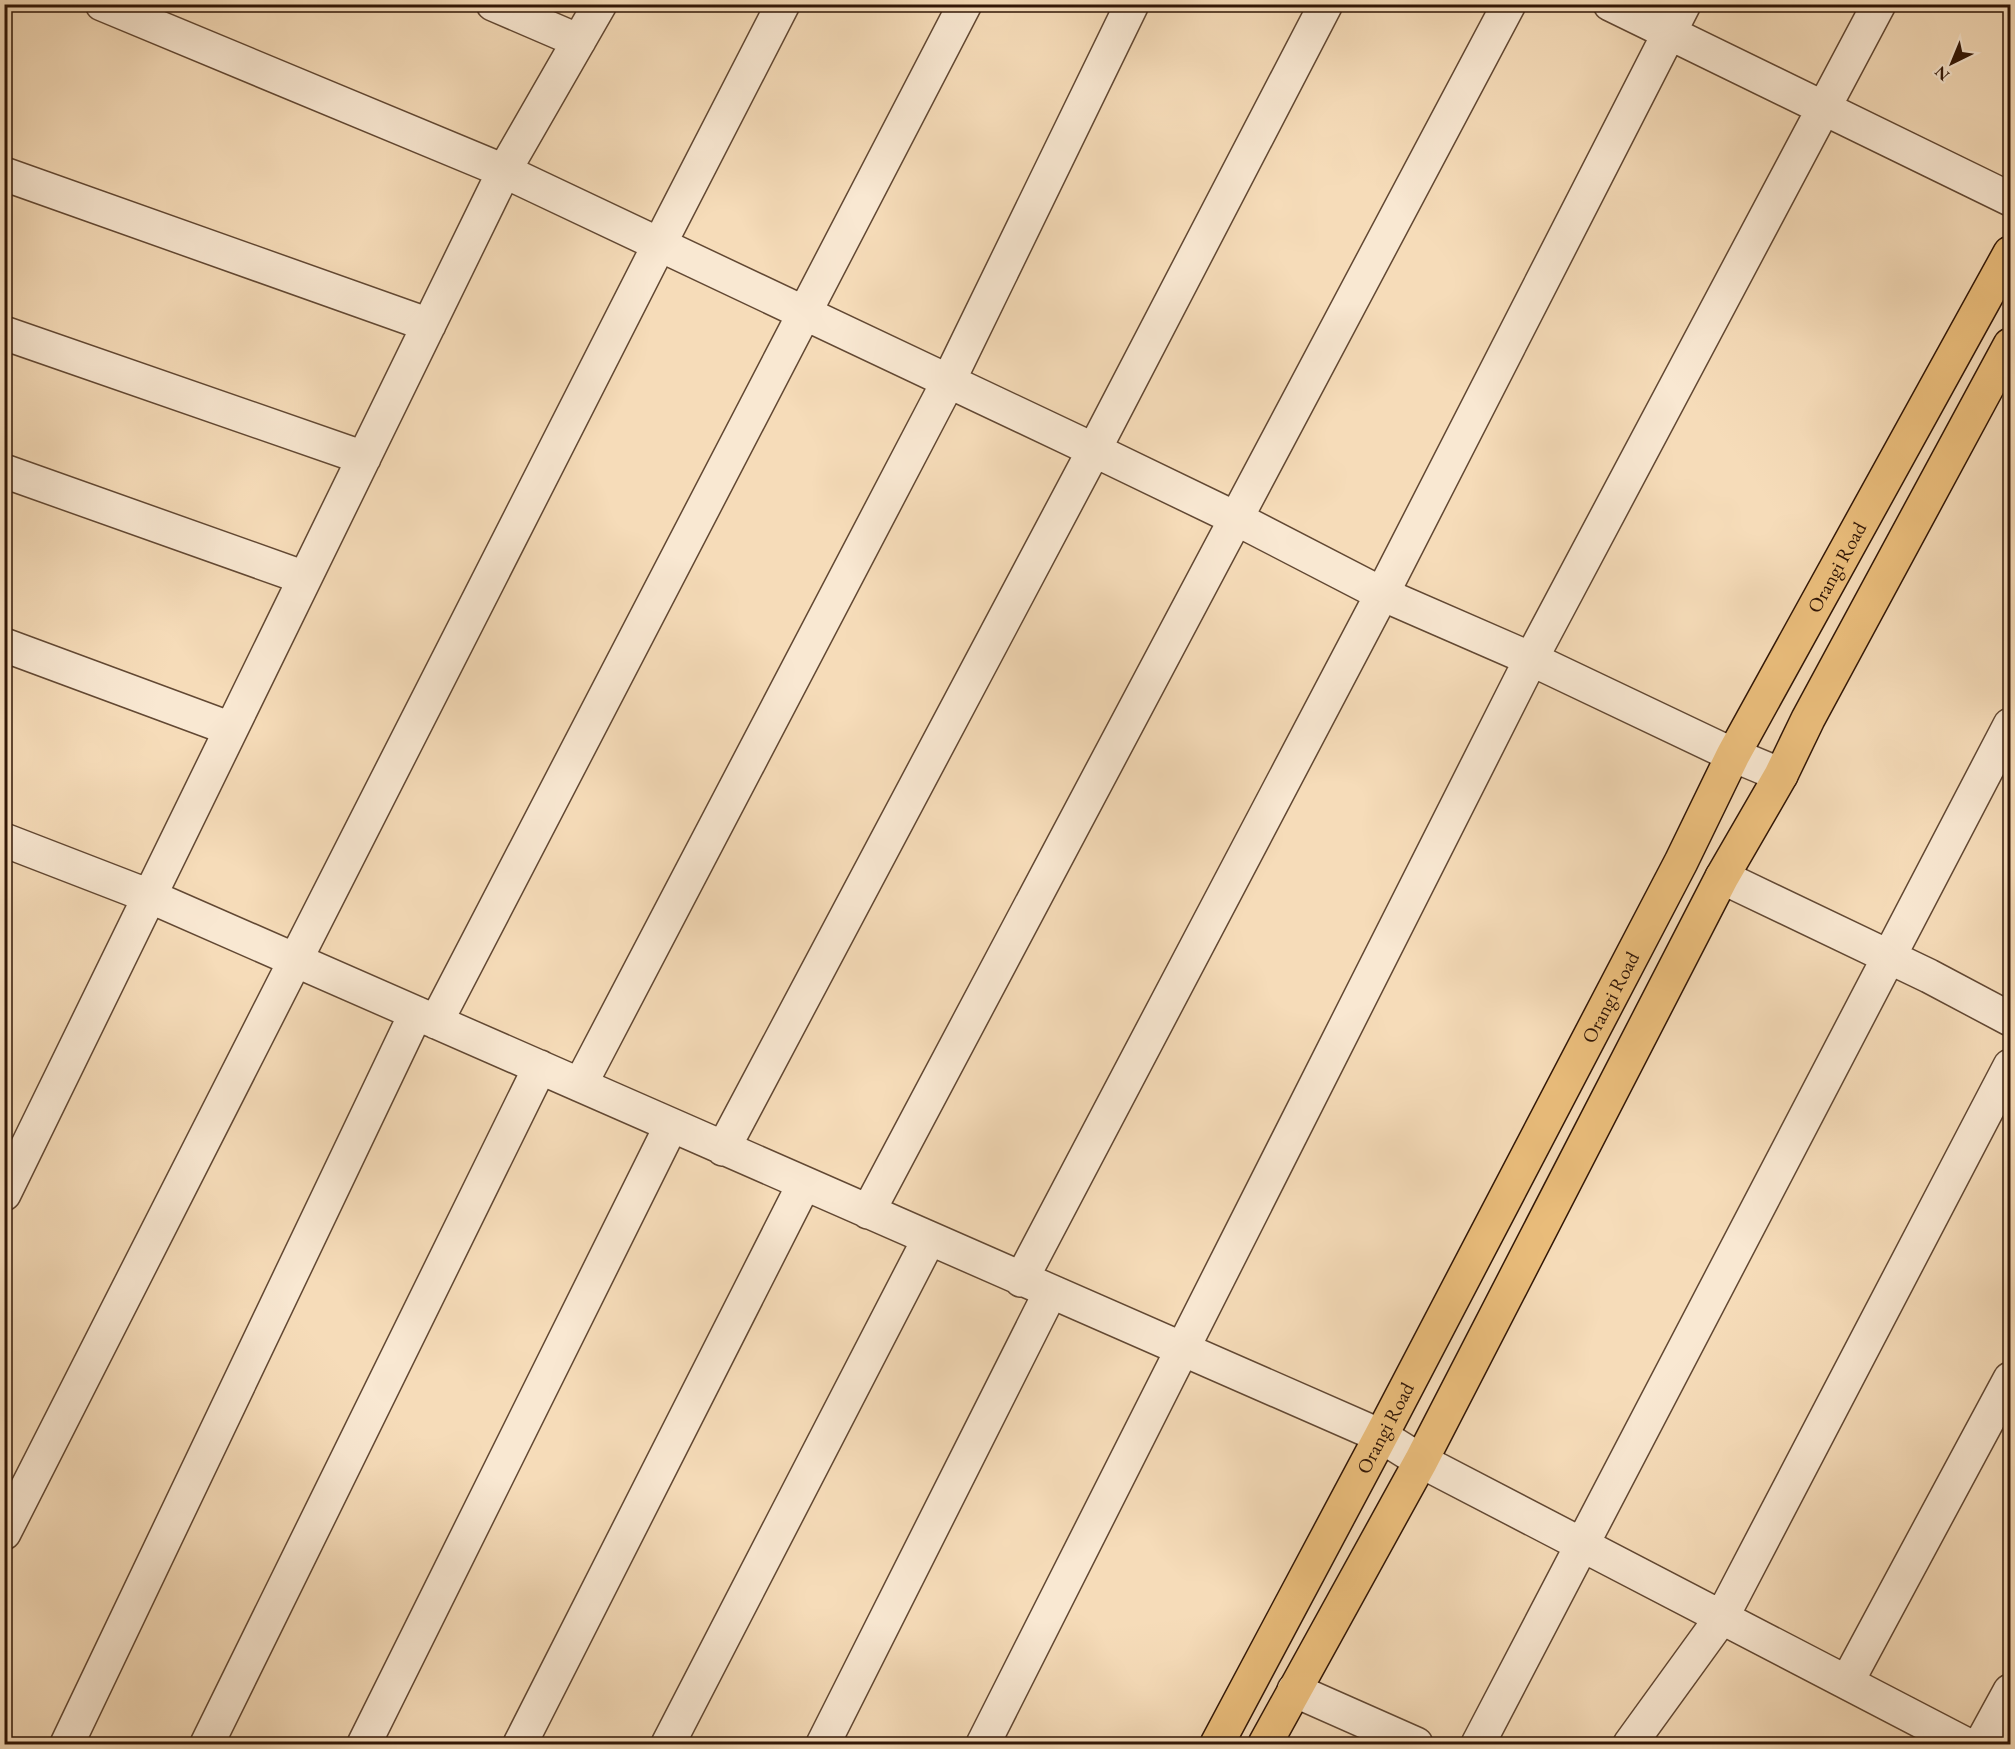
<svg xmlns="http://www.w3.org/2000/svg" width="2015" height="1749" font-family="'EB Garamond',serif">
  <rect width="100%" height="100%" fill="#f6dcb9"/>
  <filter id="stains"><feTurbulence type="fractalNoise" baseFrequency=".00333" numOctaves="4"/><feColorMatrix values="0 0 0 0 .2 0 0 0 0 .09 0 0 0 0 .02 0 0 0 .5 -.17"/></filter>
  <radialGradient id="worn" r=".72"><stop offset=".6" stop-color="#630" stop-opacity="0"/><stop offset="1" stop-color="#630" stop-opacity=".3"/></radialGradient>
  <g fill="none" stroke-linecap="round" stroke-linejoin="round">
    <g stroke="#624833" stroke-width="36">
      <path id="minor" d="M102,4L504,171L1094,450L1237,519L1382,594L1531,659L1733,755L1781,775
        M493,4L579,41
        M1610,4L2010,199
        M4,174L429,325
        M4,333L364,458
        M4,471L305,578
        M4,645L231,729
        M4,840L149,896L1381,1436L1421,1461L1965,1744
        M1722,877L1929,976L2010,1019
        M436,1022L965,4
        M580,1085L948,382L1132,4
        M723,1149L1094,450L1326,4
        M4,1194L504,171L600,4
        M868,1212L1509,4
        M1021,1280L1382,594L1684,4
        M4,1533L659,245L783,4
        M1847,1682L2010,1379
        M1294,1690L1416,1744
        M67,1744L416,1013
        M207,1744L540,1067
        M364,1744L671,1126
        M520,1744L804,1184
        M668,1744L929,1239
        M823,1744L1050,1293
        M983,1744L1531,659L1879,4
        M1478,1744L2010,725
        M1630,1744L1722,1617L2010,1066
        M1981,1744L2010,1691"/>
    </g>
    <g stroke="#311606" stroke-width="36">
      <g id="major">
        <path id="s1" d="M1217,1744L1381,1436L1681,862L1733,755L2010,253"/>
        <path d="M1265,1744L1421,1461L1722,877L1781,775L1808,719L2010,345"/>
      </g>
    </g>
    <use href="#minor" stroke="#f9e8d2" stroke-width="33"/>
    <use href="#major" stroke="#ebbe7c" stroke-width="33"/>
  </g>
  <g text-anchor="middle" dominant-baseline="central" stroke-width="5" stroke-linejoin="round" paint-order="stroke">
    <g font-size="20" fill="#311606" stroke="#f9e8d2">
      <text stroke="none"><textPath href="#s1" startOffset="1330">Orangi Road</textPath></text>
      <text stroke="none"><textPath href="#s1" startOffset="844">Orangi Road</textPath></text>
      <text stroke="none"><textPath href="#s1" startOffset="358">Orangi Road</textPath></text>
    </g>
  </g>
  <rect width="2015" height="1749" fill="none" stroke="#f6dcb9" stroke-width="24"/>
  <rect x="6" y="6" width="2003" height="1737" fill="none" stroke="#311606" stroke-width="3"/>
  <rect x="12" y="12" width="1991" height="1725" fill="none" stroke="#311606" stroke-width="1.5"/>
  <g transform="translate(1952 63) rotate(223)" stroke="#f9e8d2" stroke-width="4.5" paint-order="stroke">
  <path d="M0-4.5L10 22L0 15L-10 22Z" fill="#311606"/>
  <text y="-9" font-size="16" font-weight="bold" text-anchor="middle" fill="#311606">N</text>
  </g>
  <rect width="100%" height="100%" filter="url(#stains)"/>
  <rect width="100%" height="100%" fill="url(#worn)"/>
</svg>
